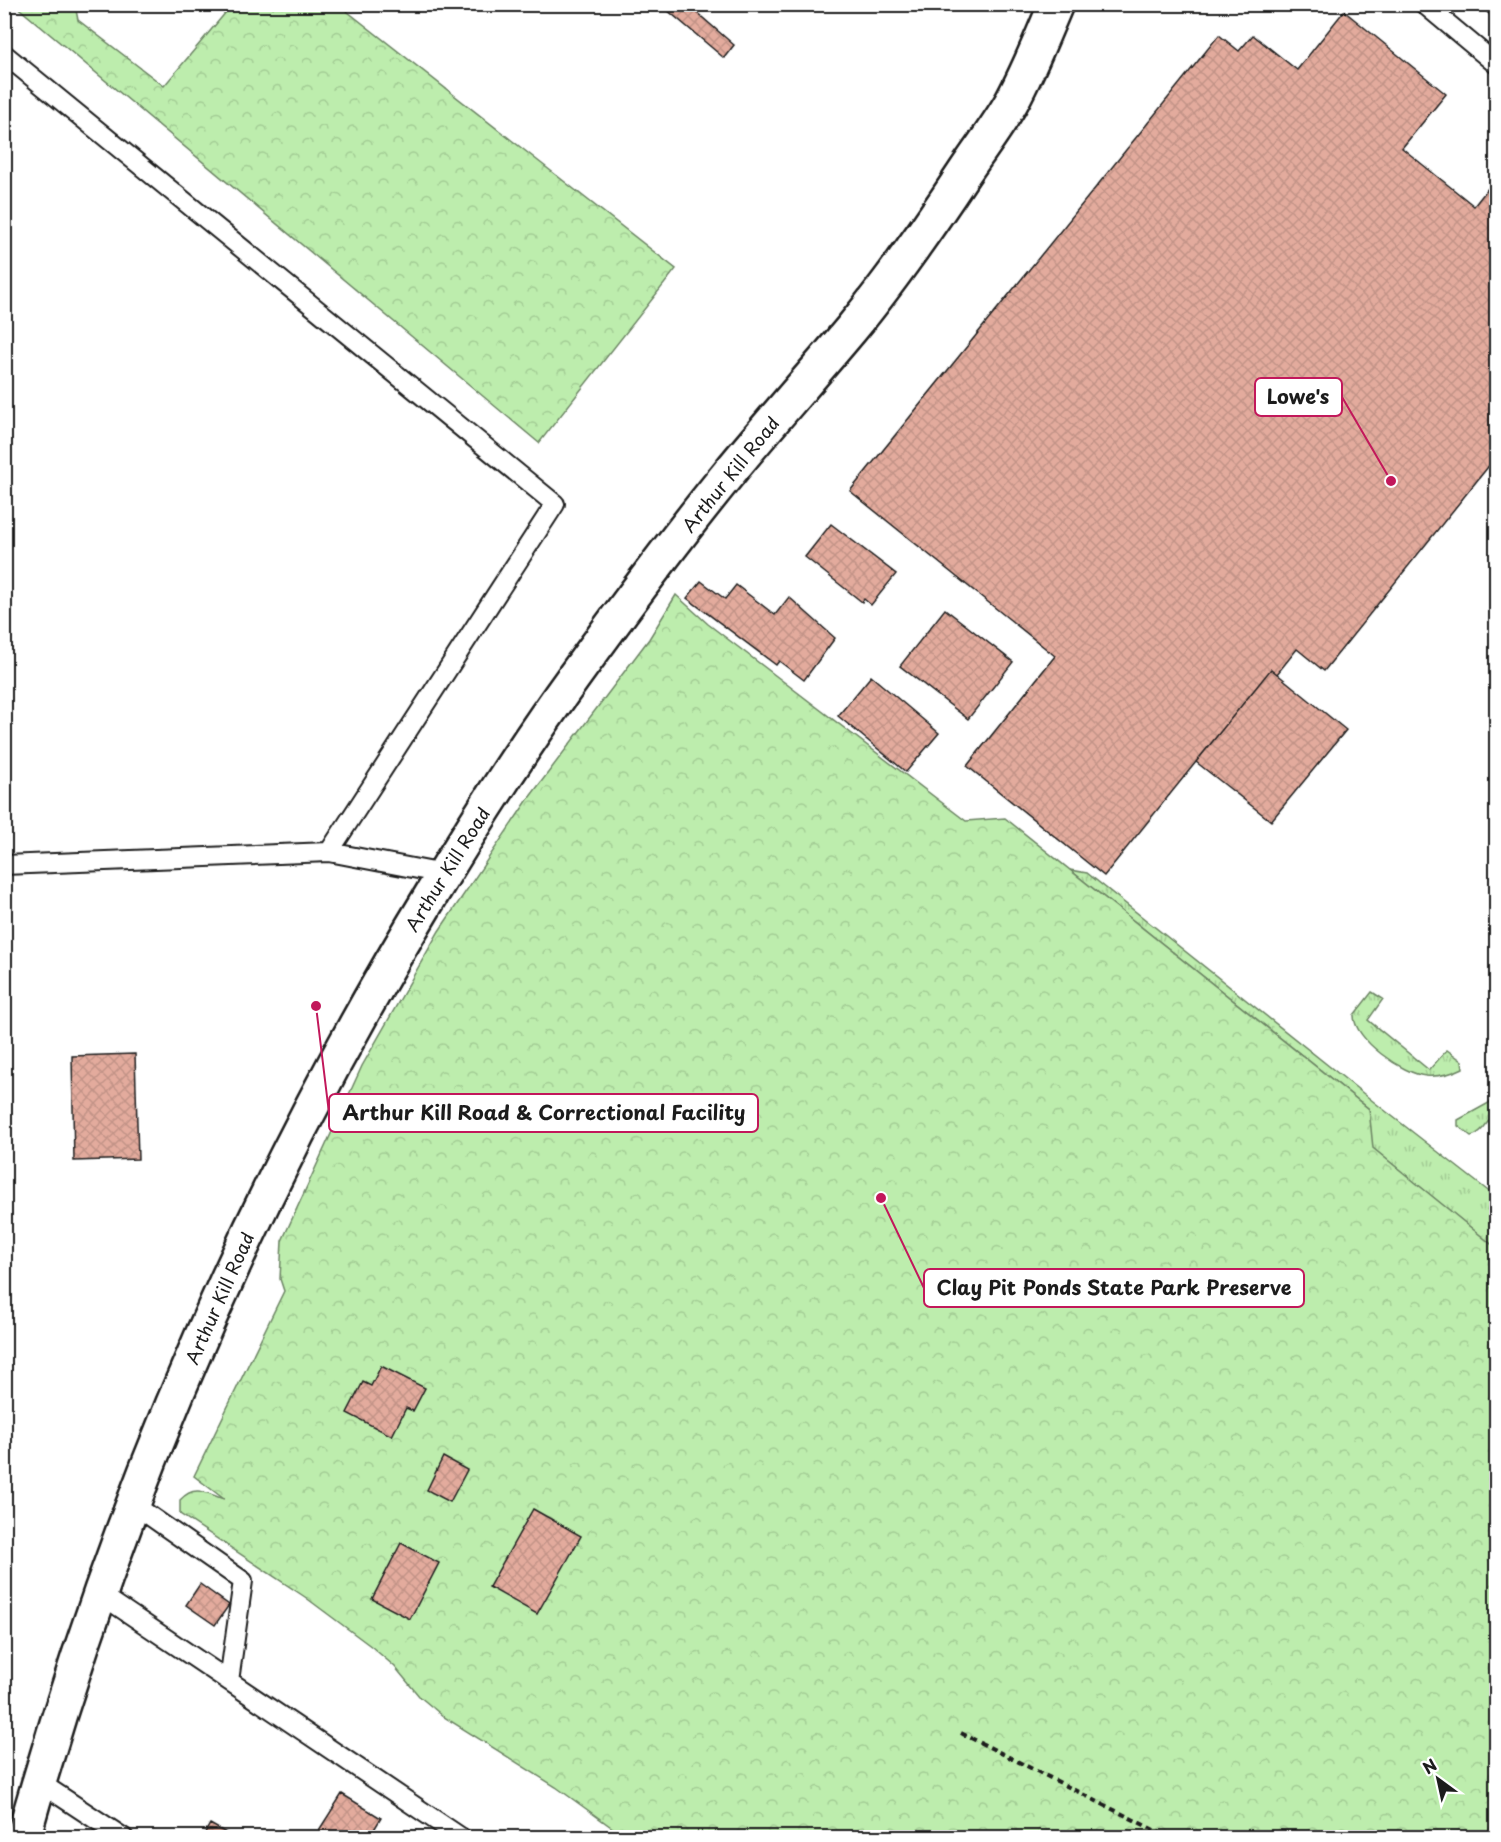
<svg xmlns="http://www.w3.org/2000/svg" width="1501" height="1842" font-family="'Playpen Sans',sans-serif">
  <defs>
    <pattern id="grass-tufts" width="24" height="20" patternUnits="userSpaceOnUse" patternTransform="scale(1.5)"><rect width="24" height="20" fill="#bdedad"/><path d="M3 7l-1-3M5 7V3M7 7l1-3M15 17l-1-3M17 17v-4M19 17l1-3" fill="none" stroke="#a2cb94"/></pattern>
    <pattern id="forest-crowns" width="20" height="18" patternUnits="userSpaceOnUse" patternTransform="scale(1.5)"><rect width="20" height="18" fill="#bdedad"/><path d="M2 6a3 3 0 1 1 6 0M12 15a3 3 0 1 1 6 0" fill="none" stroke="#a2cb94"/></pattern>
    <pattern id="building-cross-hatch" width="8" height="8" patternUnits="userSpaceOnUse" patternTransform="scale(1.5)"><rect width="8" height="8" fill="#e3ab9d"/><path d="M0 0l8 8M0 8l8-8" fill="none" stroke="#c29387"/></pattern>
  </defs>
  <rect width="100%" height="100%" fill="#fff"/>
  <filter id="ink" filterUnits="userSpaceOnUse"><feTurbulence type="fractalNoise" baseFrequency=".0167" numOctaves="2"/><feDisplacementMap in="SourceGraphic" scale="12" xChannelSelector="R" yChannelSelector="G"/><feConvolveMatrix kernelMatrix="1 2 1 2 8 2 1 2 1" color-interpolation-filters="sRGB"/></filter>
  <g filter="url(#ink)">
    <path fill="url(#grass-tufts)" stroke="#6c8464" stroke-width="1.5" d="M1070,870L1087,873L1374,1102L1496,1197V1248L1372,1148L1369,1109Z
      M1372,992L1383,999L1368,1020L1429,1070L1447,1050L1462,1061L1463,1068C1451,1074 1439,1077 1426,1076C1403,1074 1353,1039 1354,1015Z
      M1496,1099C1497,1111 1483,1134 1471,1136L1458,1126V1120Z"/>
    <path fill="url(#forest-crowns)" stroke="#6c8464" stroke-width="1.5" d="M15,5H75L78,20L164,86L232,5H339L676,269L539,443Z
      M676,595L708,624L966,821L1005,818L1369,1109L1373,1148L1496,1248V1837H625L556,1787L444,1717L419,1696L395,1667L372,1647L305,1597L180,1514V1500C195,1484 206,1493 224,1499L194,1476L284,1291L280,1279L282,1241L362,1066L439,931L529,798L649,639Z"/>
    <path fill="url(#building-cross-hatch)" stroke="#1c1c1c" stroke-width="1.5" d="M660,4H687L734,45L724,58Z
      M1478,4H1496V20Z
      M1344,11L1446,94L1402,148L1474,206L1489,187L1496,193V457L1324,671L1297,649L1277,674L1271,669L1104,876L967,766L1055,656L850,491L1219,35L1239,51L1253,35L1297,70Z
      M831,524L896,574L871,605L864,599L862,602L805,557Z
      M701,581L725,599L736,585L775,615L789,597L835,638L804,680L779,661L776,665L687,598Z
      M945,609L1013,662L968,719L900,666Z
      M1271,669L1346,730L1271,821L1196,762Z
      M871,676L939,733L906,772L838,716Z
      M135,1054L138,1159L74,1161L72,1056Z
      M381,1366L425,1388L413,1411L406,1408L392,1436L347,1413L363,1382L371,1386Z
      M443,1457L467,1470L450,1502L427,1490Z
      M533,1509L581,1536L537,1614L489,1587Z
      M401,1543L439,1563L410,1619L372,1599Z
      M200,1584L229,1605L215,1625L186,1605Z
      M342,1794L381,1818L369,1838H314Z
      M210,1824L235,1838H202Z"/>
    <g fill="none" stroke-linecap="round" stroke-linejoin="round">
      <g stroke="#1c1c1c" stroke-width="22">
        <path id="lane" d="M1424,4L1496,64
          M4,54L555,504L329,852L4,865
          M329,852L444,874
          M133,1504L243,1581L229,1681
          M100,1594L462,1838
          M39,1782L124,1838"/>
      </g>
      <g stroke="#1c1c1c" stroke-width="38">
        <path id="secondary" d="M23,1838C116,1505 253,1187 433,892C477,819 523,747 573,678C623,609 674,540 728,474C768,425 811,377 852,328C893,278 929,226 964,173C980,149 998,126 1012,101C1029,70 1042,37 1056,4"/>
      </g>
      <path stroke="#1c1c1c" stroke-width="4" stroke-dasharray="6 4.5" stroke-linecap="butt" d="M961,1733L1170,1838"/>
      <use href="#lane" stroke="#fff" stroke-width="18"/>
      <use href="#secondary" stroke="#fff" stroke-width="33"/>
    </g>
  </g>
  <g text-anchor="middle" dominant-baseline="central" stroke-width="5" stroke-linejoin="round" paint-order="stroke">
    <g font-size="18" fill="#1c1c1c" stroke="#fff">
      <text transform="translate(730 474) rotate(-51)">Arthur Kill Road</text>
      <text transform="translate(447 869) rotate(-58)">Arthur Kill Road</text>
      <text transform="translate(219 1298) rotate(-66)">Arthur Kill Road</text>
    </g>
  </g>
  <path fill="none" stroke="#c2185b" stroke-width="2" d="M1391 481L1342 397M316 1006L329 1113M881 1198L924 1288"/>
  <g fill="#c2185b" stroke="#fff" stroke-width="2">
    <circle cx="1391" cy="481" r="6"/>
    <circle cx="316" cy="1006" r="6"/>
    <circle cx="881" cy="1198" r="6"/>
  </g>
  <g fill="#fff" stroke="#c2185b" stroke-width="2">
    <rect x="1255" y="378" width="87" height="38" rx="6"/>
    <rect x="329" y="1094" width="429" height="38" rx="6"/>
    <rect x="924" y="1269" width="380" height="38" rx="6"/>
  </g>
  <g font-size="20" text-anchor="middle" font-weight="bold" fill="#1c1c1c">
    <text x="1298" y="404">Lowe's</text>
    <text x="544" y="1120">Arthur Kill Road &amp; Correctional Facility</text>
    <text x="1114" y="1295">Clay Pit Ponds State Park Preserve</text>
  </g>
  <rect width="1501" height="1842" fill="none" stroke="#fff" stroke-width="24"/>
  <rect x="12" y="12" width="1477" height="1818" fill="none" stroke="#1c1c1c" stroke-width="2" filter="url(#ink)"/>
  <g transform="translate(1438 1779) rotate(327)" stroke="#ffffff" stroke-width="4.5" paint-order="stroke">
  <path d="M0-4.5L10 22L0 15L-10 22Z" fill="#1c1c1c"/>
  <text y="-9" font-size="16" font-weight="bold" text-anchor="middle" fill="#1c1c1c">N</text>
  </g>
</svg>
